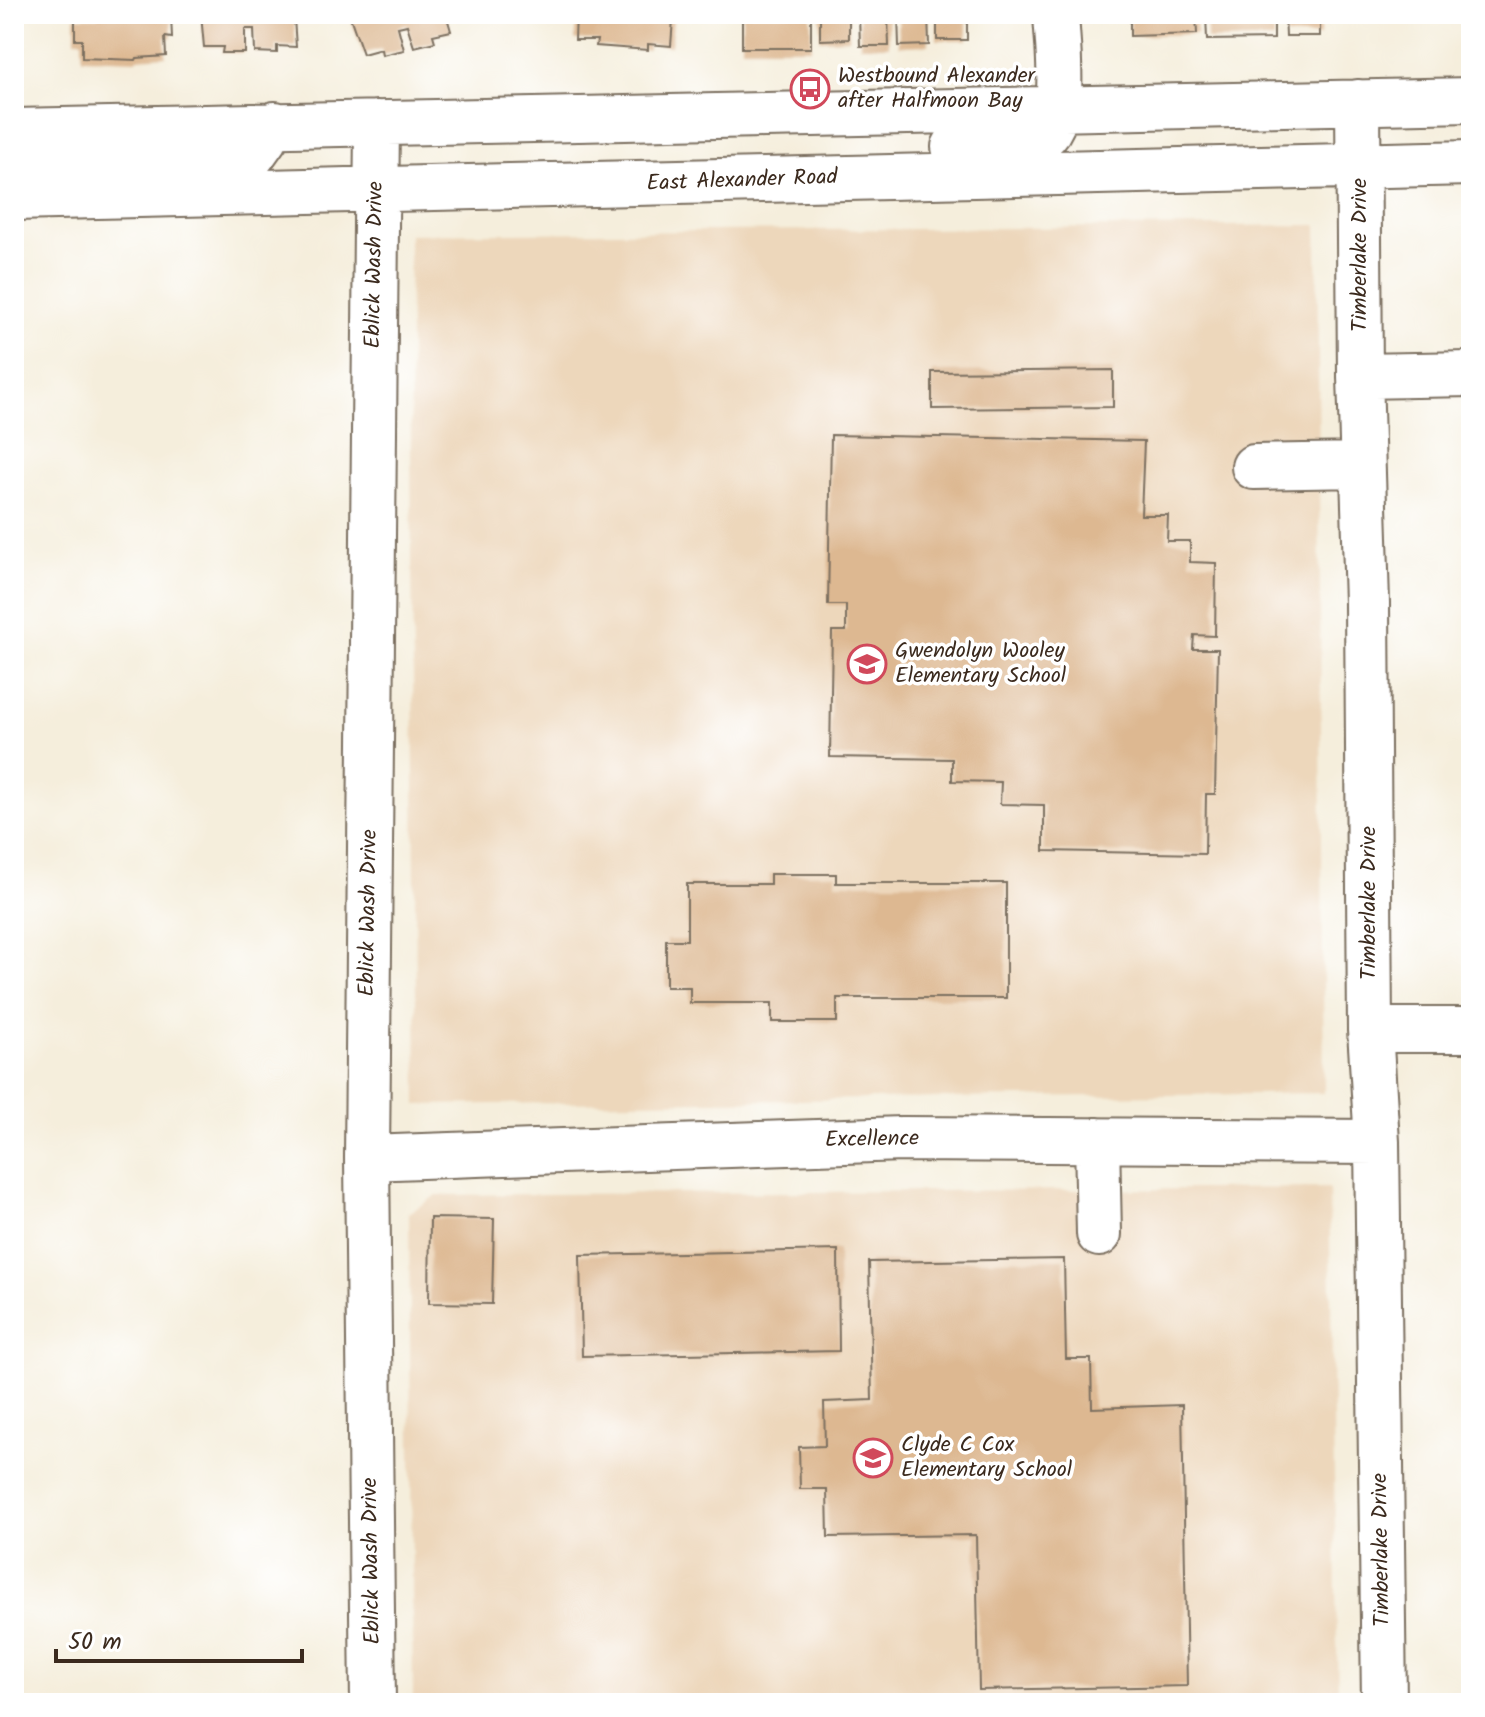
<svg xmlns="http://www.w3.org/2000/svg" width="1485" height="1717" font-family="Kalam,sans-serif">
  <rect width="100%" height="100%" fill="#fff"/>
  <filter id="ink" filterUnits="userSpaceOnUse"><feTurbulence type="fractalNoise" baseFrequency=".0125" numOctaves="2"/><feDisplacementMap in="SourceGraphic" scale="16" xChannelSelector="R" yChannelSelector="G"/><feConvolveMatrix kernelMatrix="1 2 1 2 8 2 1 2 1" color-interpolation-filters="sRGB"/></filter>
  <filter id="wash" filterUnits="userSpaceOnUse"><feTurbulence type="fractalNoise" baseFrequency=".006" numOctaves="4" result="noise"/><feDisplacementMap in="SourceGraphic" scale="32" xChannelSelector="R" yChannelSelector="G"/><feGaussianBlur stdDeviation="1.8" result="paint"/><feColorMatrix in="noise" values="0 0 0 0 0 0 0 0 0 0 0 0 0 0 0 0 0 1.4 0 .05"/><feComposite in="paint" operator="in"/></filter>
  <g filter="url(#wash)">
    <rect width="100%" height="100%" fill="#f5eedc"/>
    <path fill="#edd7bb" d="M1317,225L1324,1093L417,1105L409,234Z
      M1329,1188L1338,1703H413L409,1213L437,1195Z"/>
    <g id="blocks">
      <path fill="#ddb891" d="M98,14L171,15L172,38L165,37L166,56L137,58L136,60L82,58V40H75V17H98Z
        M201,14H296L294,18L296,47L277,46V53L255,52L254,29H245V53H222L223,47H204Z
        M349,14H446L451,31L433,35L435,42L414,47L407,25L398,27L404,50L382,55L381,49L363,54Z
        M576,14H667V18L673,19L671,46L648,44V50L596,46L597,40H575Z
        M742,14H811V48H742Z
        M820,14H849V39L820,40Z
        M859,14H888L889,46H860Z
        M898,14H928L929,45L899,46Z
        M937,14H967V40H937Z
        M1130,14H1196L1197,34L1130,36Z
        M1206,14H1274V39L1207,40Z
        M1285,14H1320V36H1286Z
        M1113,370V407L932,409V372Z
        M831,435L1144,441L1141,515H1168L1167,541H1190V562L1216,563L1215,636L1194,635L1193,649H1218L1215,794H1206L1205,854L1044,851V805L1000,804L1001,782L952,781V759L830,757L832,631H846V605H828Z
        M770,874H836V883H1006V998H837V1022H772V1003H690V987H666V940H687V884H770Z
        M430,1218L494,1219L492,1304L429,1303Z
        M838,1250L839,1351L582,1356L580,1255Z
        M1064,1259L1066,1359H1091L1092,1408L1182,1405L1187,1686L979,1690L976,1535L828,1537L827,1489H800L799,1447L825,1446L824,1402L872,1400L869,1262Z"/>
    </g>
  </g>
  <g filter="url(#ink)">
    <use href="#blocks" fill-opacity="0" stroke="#7c6f60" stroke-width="2"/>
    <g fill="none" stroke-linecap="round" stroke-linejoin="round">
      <g stroke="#7c6f60" stroke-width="48">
        <path id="minor" d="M1358,102L1360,376L1367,603L1370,1030L1377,1142L1384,1703
          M14,131L1471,100
          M954,147C980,146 1009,147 1035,140C1071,131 1057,44 1056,14
          M14,173L65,166L204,161L253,155L275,124
          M14,198L1471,163
          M1360,376L1471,374
          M1254,467L1362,465
          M1370,1030H1471
          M1097,1140L1099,1234
          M367,1158L902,1139L1377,1142
          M373,1703L367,1158L377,123"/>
      </g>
      <use href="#minor" stroke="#fff" stroke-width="44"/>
    </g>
  </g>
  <defs>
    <g id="bus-ring" transform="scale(2)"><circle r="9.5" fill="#fff" stroke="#d1495b" stroke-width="1.5"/><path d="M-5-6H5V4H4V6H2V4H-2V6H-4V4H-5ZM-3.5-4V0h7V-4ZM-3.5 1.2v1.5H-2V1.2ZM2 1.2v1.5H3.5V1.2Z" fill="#d1495b"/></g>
    <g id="school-ring" transform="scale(2)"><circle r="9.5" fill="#fff" stroke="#d1495b" stroke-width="1.5"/><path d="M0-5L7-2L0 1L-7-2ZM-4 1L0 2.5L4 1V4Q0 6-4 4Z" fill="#d1495b"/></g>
  </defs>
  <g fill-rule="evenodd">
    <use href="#bus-ring" x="810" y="89"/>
    <use href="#school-ring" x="867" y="664"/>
    <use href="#school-ring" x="873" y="1458"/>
  </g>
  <g text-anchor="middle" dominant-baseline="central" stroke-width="7" stroke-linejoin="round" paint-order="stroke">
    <g font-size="22" fill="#3b2a1e" stroke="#fff" text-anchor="start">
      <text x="838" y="76">Westbound Alexander<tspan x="838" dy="25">after Halfmoon Bay</tspan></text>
      <text x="895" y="651">Gwendolyn Wooley<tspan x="895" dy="25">Elementary School</tspan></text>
      <text x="901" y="1445">Clyde C Cox<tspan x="901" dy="25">Elementary School</tspan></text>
    </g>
    <g font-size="22" fill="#3b2a1e" stroke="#fff">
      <text transform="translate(742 181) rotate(-2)">East Alexander Road</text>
      <text transform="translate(1360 255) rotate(-90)">Timberlake Drive</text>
      <text transform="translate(375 265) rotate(-89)">Eblick Wash Drive</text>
      <text transform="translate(1369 903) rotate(-90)">Timberlake Drive</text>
      <text transform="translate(369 913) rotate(-89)">Eblick Wash Drive</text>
      <text transform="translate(872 1140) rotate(-1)">Excellence</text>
      <text transform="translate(1382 1550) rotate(-91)">Timberlake Drive</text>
      <text transform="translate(372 1561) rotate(-91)">Eblick Wash Drive</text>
    </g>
  </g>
  <rect width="1485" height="1717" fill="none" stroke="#fff" stroke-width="48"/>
  <path d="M56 1649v12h246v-12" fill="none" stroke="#3b2a1e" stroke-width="4"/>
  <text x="68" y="1649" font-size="24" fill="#3b2a1e" stroke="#ffffff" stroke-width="6" paint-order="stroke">50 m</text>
</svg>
